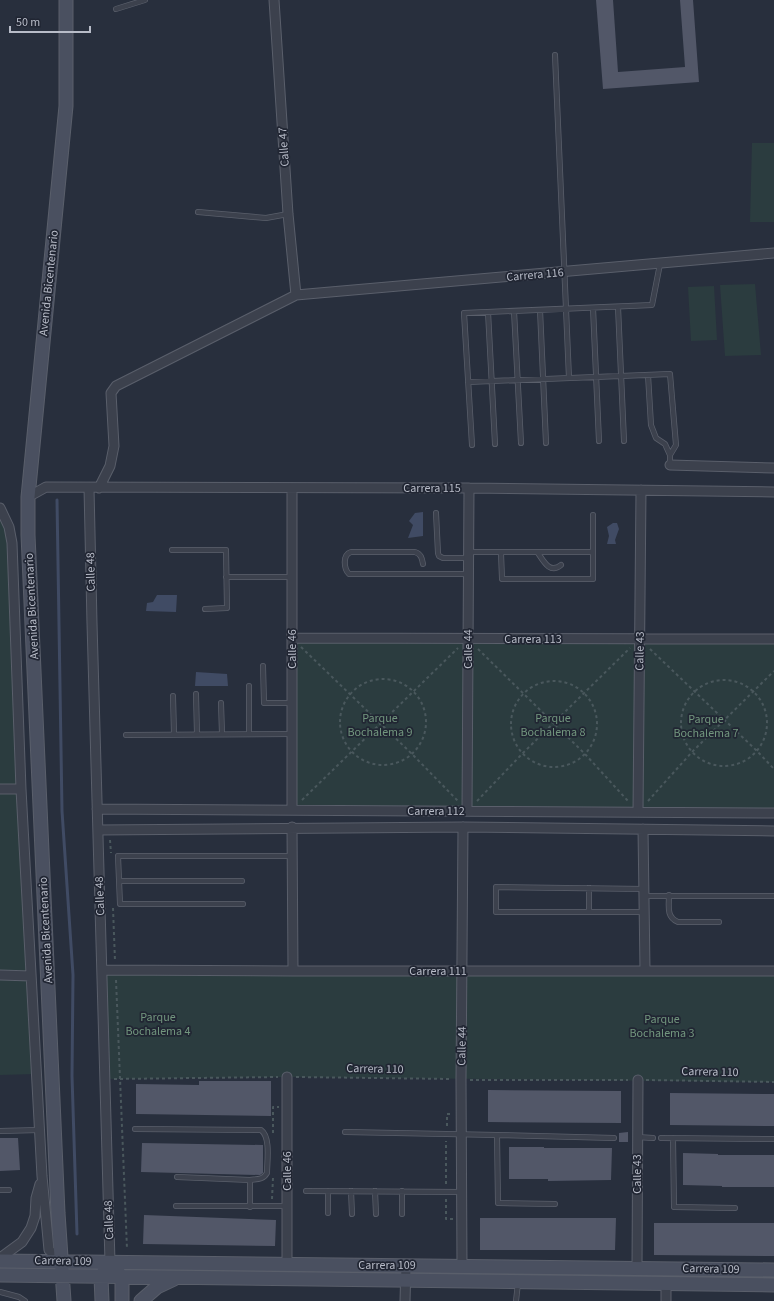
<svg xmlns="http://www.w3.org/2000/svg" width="774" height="1301" font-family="'Source Sans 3',sans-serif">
  <rect width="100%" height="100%" fill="#282f3d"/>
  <path fill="#2b3c3f" d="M752,143H774V222H750Z
    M755,284L761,355L725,356L720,285Z
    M714,286L717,340L691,341L688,287Z
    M0,508L9,527L36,1074L0,1075Z
    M292,638L774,639V813L292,810Z
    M103,970L774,971V1082L287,1077L105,1079Z"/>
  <path fill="#404b64" d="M423,512V536L408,538L413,525L409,521L415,513Z
    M613,523H617L619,529L615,540L616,544H607L609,536L607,527Z
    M157,595H177L176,612L146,611L147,603L153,602Z
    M196,672L227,674L228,686H195Z"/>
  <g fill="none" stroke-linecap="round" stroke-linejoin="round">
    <path stroke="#404b64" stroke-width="3" d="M57,500L62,811L73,975L72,1076L77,1234"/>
  </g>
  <path fill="#525768" d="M596,0H613L618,72L685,67L680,0H693L699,82L603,89Z
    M199,1081H271V1116L136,1114V1084L199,1085Z
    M488,1090L621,1091V1123L488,1122Z
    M670,1093L774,1094V1126L670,1125Z
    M628,1132V1142H619V1133Z
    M0,1138H18L20,1170L0,1171Z
    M142,1143L263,1145V1173L260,1175L141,1172Z
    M509,1147H544V1148H612L611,1180L548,1181V1179H509Z
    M683,1153L718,1154V1155H774V1187H722V1186L683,1185Z
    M144,1215L276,1220L275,1246L143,1244Z
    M480,1218H616L615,1250H480Z
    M654,1223H774V1256L654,1255Z"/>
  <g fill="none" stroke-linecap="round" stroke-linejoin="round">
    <g stroke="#5a5f6b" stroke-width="6">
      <path id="lane" d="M116,9L145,0
        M555,55L569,378
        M198,212L266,218L288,214
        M618,307L624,441
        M593,308L599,441
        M540,310L546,443
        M514,311L521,443
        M488,312L495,444
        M648,375L651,425L656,438L665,444L670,455V465
        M468,382L670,374L676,445L670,455
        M472,445L464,313L652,305L660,264
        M436,513L438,553L439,556L443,558H468
        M172,550H226L227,608L205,609
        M468,552H593
        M501,553L502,579H593V515
        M538,553C544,562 550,574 561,565
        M423,564C422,558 421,554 415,552H351C342,555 344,569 349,574H468
        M226,577H292
        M263,666L264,703H292
        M249,686V734
        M196,694L197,734
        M173,696L174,734
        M221,703L222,734
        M126,735L292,734
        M119,881H242
        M589,888V912
        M644,889L496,887V912H644
        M669,895C669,906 666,917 678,922H719
        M644,896H774
        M243,904H120L118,856H292
        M135,1129L261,1130C271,1137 267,1162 267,1173C263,1180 257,1179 250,1180L177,1177
        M0,1131L39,1130
        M345,1132L497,1135
        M637,1137L653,1138
        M661,1138L774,1139
        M673,1138L674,1207L735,1208
        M250,1180V1207
        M0,1190H9
        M306,1191L462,1192
        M328,1191V1213
        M351,1191L352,1214
        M375,1191L376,1214
        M402,1191V1214
        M555,1204L498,1203L497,1135L614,1138
        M176,1206H287
        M0,1292L19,1297L25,1301
        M516,1301L518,1283"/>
    </g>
    <g stroke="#5a5f6b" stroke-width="11">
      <path id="street" d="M274,0L288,214L296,295
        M670,465L774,468
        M89,488L92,623L110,1262
        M99,488L110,466L114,446L111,393L116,386L296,295L774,253
        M292,488V810
        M28,497L46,487L469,488L774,492
        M0,508L9,527L12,543L21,789L42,1176L49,1250L61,1261
        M292,638L774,639
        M0,789H21
        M97,809L774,813
        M467,811L469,488
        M638,812L641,490
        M292,827L293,971
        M643,829L645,970
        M99,830L463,827L774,831
        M103,970L293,971H774
        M0,975L31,976
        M287,1077V1265
        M0,1258L22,1242L31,1228L35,1216L36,1198L40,1184
        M462,1266L461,1080L463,827
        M637,1268L638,1080
        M666,1283V1301
        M405,1301L406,1265"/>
    </g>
    <g stroke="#5a5f6b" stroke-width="15">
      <path id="secondary" d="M0,1261L774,1270
        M116,1270L122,1277V1301
        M0,1275L774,1285
        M64,1301L58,1213L28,535V497L66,106V0
        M102,1301L101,1277L105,1270
        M141,1301L157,1287L174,1279"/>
    </g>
    <path stroke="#4a585d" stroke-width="2" stroke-dasharray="3 3" stroke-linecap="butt" d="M301,647L412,754L458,801
      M478,649L585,754L628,801
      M650,649L757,751L774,769
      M340 722a43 43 0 1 1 86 0a43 43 0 1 1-86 0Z
      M681 723a43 43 0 1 1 86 0a43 43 0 1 1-86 0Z
      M511 724a43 43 0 1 1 86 0a43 43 0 1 1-86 0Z
      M302,800L458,648
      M477,801L523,753L630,648
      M648,801L692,752L774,671
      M110,840L111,853
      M113,908L115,961
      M116,980L127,1249
      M296,1077L452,1079
      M114,1079L278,1077
      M470,1080H628
      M646,1080L774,1082
      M447,1126V1114H452
      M273,1133V1107H279
      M446,1184V1141
      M272,1199L273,1178
      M446,1199V1219H453"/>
    <use href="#lane" stroke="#3c414d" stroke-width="4.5"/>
    <use href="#street" stroke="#3c414d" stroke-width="9"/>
    <use href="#secondary" stroke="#4a5060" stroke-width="13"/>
  </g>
  <g text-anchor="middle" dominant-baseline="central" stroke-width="3.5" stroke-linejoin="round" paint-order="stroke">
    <g font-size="12" fill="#b8bcc8" stroke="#212633">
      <text transform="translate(284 147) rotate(-94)">Calle 47</text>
      <text transform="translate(535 275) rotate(-5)">Carrera 116</text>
      <text transform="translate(49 283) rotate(-84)">Avenida Bicentenario</text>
      <text x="432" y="488">Carrera 115</text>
      <text transform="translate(91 572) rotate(-91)">Calle 48</text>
      <text transform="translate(32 606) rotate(-93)">Avenida Bicentenario</text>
      <text x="533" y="639">Carrera 113</text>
      <text transform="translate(292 649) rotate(-90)">Calle 46</text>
      <text transform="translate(468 649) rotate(-90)">Calle 44</text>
      <text transform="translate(640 651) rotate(-89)">Calle 43</text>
      <text x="436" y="811">Carrera 112</text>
      <text transform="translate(100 896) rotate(-92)">Calle 48</text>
      <text transform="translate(46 930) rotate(-93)">Avenida Bicentenario</text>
      <text x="438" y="971">Carrera 111</text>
      <text transform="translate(462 1046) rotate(-89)">Calle 44</text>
      <text transform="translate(375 1069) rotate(1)">Carrera 110</text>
      <text transform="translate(710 1072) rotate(1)">Carrera 110</text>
      <text transform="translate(287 1171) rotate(-90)">Calle 46</text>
      <text transform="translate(637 1174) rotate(-90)">Calle 43</text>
      <text transform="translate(109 1220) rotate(-92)">Calle 48</text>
      <text transform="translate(63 1261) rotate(1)">Carrera 109</text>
      <text x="387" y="1265">Carrera 109</text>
      <text transform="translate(711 1269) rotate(1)">Carrera 109</text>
    </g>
    <g font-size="12" fill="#72967e" stroke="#212633">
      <text x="380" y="718">Parque<tspan x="380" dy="14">Bochalema 9</tspan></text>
      <text x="553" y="718">Parque<tspan x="553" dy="14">Bochalema 8</tspan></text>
      <text x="706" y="719">Parque<tspan x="706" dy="14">Bochalema 7</tspan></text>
      <text x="158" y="1017">Parque<tspan x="158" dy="14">Bochalema 4</tspan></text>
      <text x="662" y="1019">Parque<tspan x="662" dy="14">Bochalema 3</tspan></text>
    </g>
  </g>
  <path d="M10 26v6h80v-6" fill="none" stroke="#b8bcc8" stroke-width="2"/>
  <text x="16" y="26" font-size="12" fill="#b8bcc8" stroke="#212633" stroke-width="3" paint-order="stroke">50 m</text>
</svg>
